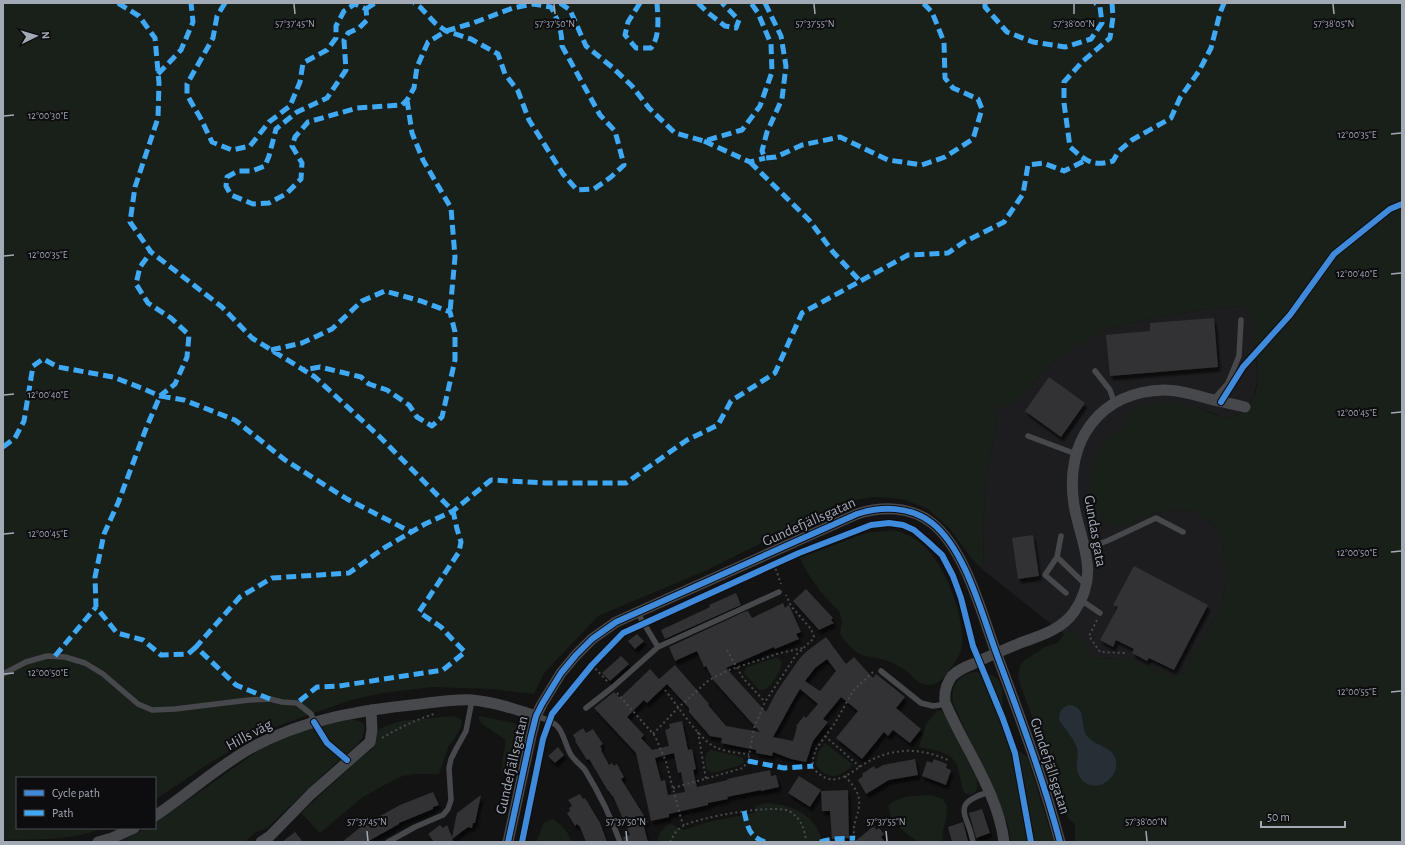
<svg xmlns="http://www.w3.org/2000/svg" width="1405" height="845" font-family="'Alegreya Sans',sans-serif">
  <defs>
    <filter id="shadow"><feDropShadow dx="2.5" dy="4.5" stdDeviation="1" flood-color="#0009"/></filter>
  </defs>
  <rect width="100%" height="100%" fill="#131313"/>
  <path fill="#1d1d1f" d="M1242,306L1250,311L1254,321V337L1258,379L1253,398L1244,412L1232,417H1222L1200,408L1131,411L1126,424L1104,442L1131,523L1147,514L1180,510L1194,511L1208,519L1217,529L1223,542L1226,570V584L1221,606L1185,672L1178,677L1168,676L1151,668L1112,658L1097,659L1090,654L1086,646L1072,631L1064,634L984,571L983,529L986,478L997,417L990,406L1017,400L1029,389L1044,370L1071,349L1096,334L1110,328L1162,316L1201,310Z"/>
  <path fill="#192019" d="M3,3H1402V842H1075V824L1068,818L1018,678L1020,665L1025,660L1045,647L1058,643L1064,634L1072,631L1079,634L1090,654L1097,659C1109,658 1121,658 1134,661C1149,666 1162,675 1177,677L1185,672L1221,606L1226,584L1223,542L1217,529L1208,519L1194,511L1180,510L1148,514L1131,523L1119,526L1104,522L1095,516L1090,497L1089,480L1093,463L1104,442L1126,424L1131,411C1151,399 1180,400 1202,409C1211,413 1221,419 1231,417C1248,415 1258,393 1258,377C1258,364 1255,351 1254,338C1253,326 1254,322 1250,311L1242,306L1201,310L1162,316L1110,328L1096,334L1071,349L1044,370L1029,389L1017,400L1005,408L991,406L995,411L997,417L986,478L983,529L984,571L971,558L950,529L928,509L903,499L872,497L838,503L820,514L707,570L598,616L544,673L534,694L492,689L432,687L383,693L351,700L280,725L250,739L208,764L155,800V778H17V828H102C75,841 33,839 3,840Z
    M895,530C904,533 914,537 922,544C945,564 967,619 961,650C959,657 953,665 949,671C944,678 937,686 927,685C918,684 912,675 905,670C901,667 896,665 891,662C882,658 872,658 862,655C853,652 845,641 840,634L842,622L839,611L820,591L807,572L800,558L866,533Z
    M775,658H778L782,662C782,669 773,683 768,687C765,690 762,690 759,690L745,674L744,672L747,667Z
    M973,672L988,673L998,679L1002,689L1003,707L1018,750L1027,757L1054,842H1011L1008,825L953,703C950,686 957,677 973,672Z
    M937,711H941L944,714L977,780V789L974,793L969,795L964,793C961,784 960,774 957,765C951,751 932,750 919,747L926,724Z
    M454,716L462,720L461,727L453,741L449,745L439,774H415L403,776L392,781L363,797L320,833L301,813L357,761L372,749L378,731L381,728L400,721Z
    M480,716L514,723C519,726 520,729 520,735L505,774H502L501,769L506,740L482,724L478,718Z
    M352,719L361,722L364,725V730L363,737L357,745L328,770L267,828L256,832L245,842H119L146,828H155V823L262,748L283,738L337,721Z
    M825,743L853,765C839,778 828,781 816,765L818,753Z
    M711,750L742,757L745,762L738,766L713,773L707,770C705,762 703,754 711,750Z
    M931,795L943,799L947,806L946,819L943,831L942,842H920L914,839L901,829L891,817L888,806C900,795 915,796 931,795Z
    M767,803C794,805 815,815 823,842H658C658,833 662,828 670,824L684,830L708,822L754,813L755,808L757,805Z
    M552,819C562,824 568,832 572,842H536L544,823Z"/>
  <path fill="#262f35" d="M1069,705C1088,707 1079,724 1087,736C1095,746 1114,747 1116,761C1119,781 1092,796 1080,777C1073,768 1080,758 1077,748C1073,737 1065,729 1059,720C1059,712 1062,707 1069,705Z"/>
  <path fill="#323234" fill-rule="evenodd" filter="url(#shadow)" d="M1214,318L1218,367L1110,376L1106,335L1150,331V323Z
    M1049,377L1085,403L1061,437L1025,411Z
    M1033,535L1039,576L1018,579L1012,538Z
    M1134,566L1208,605L1174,670L1149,658L1147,661L1132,653L1134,649L1116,640L1113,647L1100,640L1118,607L1113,605Z
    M806,589L833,618L831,620L834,623L819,630L793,601Z
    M736,593L741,605L665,639L661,630L710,607L709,605Z
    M783,603L785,608L789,605L801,632L796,634L799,639L775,649L774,647L726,668L766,712L777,691L800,658L807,651L826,637L846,664L854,657L873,678L876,674L905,697L896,708L921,729L910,743L893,730L888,736L884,732L862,759L836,738L858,711L841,697L823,719L828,722L813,741L806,762L791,759L773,752L772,756L756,753V750L721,743L722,738L710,736L689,712V708L667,684L647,703L644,700L627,717L644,735L641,738L652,750L669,746L665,730L670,728L669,724L682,721L688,750L692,749L696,769L693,770L697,787L728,780L727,779L770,770L771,776L776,775L779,787L761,791V790L727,797L728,799L708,803V805L669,814V817L651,821L636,753L594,708L614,692L620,698L650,669L659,679L675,665L709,704L708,705L726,726L760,732L714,681L706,666L704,667L697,651L675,661L669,647L744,612L748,611L752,618ZM827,659L836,671L820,691L805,681L815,668ZM800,689L818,704L806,718L804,716L796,726L797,727L793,741L773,737L794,699ZM674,753L678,773L681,772L685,792L668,795L665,780L661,781L655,758Z
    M637,634L644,641L635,649L628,641Z
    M621,656L629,664L610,681L602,673Z
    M583,728L586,733L593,729L603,744L600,746L602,749L601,750L609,765L612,763L614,766L617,764L624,777L621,779L648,822L643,823L648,842H624L623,837L630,835L613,796H612L609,791H608L589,759L587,760L575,741L576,740L573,735Z
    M558,747L564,755L555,763L548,756Z
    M915,759L918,775L889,780L866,794L858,780L863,776L862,774L874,766L876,769L883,765Z
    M934,759L947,764L946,768L951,770L946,785L922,776L927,761L932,763Z
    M799,776L821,790L810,807L788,793Z
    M848,790L849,838L832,839L830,811H822L821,791Z
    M433,792L439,805L433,807V809L399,823V824L367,842H342L362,826L400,805Z
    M580,794L583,799L585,798L600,823L607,842H586L580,827L577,824L575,826L567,813L570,811L569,808L572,806L568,800Z
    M481,795L475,823H473L472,828L468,827L452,839L454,842H434L428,834L440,825L443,828L447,825L452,837L457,813Z
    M982,809L990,833L976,838L969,813Z
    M963,822L968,841L952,842L948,827Z
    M874,826L876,830L879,828L884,834L881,837L885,842H854Z
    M295,832L303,842H282Z"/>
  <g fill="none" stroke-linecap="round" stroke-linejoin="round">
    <path stroke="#484a4e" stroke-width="2" stroke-dasharray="2 3" stroke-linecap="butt" d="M774,564L781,584
      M1097,620L1089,636L1100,652L1125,653
      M727,650L743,678L765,702
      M592,665L608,682
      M873,672L853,691L835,723L816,749L813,759V768C819,775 827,781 837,779C847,777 856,769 864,764C892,747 921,747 950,761
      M665,690C677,705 698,737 713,746C724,752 738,753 749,754
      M617,693L655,736L666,762L681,819L684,825
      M698,732L706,779
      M653,734L679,707L709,680L729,670L780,653L803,648
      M825,736L860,767
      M382,738C399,728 415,720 434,714
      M845,776C851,783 858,790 859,800C861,814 848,828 857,842
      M673,788L743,768L748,761L754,728L765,702L796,655L812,640L814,637L811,629L791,606L786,595
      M670,842C673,836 677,829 683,826C699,817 773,804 789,811C801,818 805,829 806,842"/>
    <path stroke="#47484c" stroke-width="5.5" d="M1095,371L1110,390L1114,402
      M1213,400L1228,383L1239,356L1241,320
      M1028,436L1076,454
      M1061,536L1057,557L1045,575L1066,593
      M1085,549L1107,541L1156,518L1183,532
      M1057,557L1086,585
      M1081,600L1100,613
      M637,612L658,647
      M881,671L921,703L933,706L946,704
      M3,674L26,662L47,656L65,657L85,663L103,674L138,704L152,710L175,709L249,700L270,699L282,702L297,703L311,714L314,722
      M586,708L613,687L658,647L779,592
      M536,716C543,718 550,720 556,725C564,732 565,745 571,755C575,761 581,765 585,770C599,793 611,817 620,842
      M388,842L415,827L443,815L448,809L451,800L449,768L451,759L456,749L466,731L472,700
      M973,842C968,814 949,804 989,792"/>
    <path stroke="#47484c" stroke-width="11" d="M155,816C188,794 217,767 251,748C303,719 362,710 420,704C437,702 455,699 472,700C494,702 515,709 536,716
      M98,842L112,838L134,828
      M261,842L270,836L311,794L370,742L372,730L371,710
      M508,842L531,736L536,716L542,704L561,673L576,655L592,639L616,622L857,514C882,506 910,506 932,523C966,550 982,615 997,655C1020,717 1043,778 1060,842
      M1004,842C998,792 964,748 945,702C944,692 946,684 952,676C958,670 965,667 973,664C988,656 1004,650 1020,643C1040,636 1061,630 1074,612C1101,573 1081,545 1074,505C1064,442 1099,391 1165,390C1180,390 1195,395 1210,399C1221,402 1233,404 1245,407"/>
    <path stroke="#3fa9f5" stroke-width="5" stroke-dasharray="10 5" stroke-linecap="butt" d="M118,3L139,16L155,38L159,83L158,118L135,187L130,222L151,252L222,307L252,338L315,377L380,437L453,511L457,529L461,542L459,552L419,612L441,627L453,640L465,652L443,670L339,686L317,687L297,703
      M225,3L217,16L213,38L187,84V95L201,119L212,142L232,150L250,146L269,122L290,106L300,82L303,63L327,50L336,38V26L344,11L355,4L366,9L367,20L359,28L348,33L344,40L346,70L327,98L297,112L276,129L269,156L265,166L252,171H238L227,177L226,186L231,195L253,204L269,203L286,194L301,179L302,163L292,146L295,137L308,122L357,108L402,105L407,100L414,88L417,67L428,42L446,31L473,23L513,8L533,4L551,7C558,20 562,31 562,46L600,115L615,131L624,165L611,177L594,189L577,190L563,174L529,120L518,91L505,74L498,54L471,39L446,31L435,23L420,7L414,3
      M560,3L570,10L586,46L612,67L632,86L649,108L675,133L704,141L742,130L760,106L772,72L771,44L758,13L751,3
      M640,3L628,22L625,35L636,48H651C660,37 658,18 657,3
      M698,3L707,12L725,26L736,28L739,20L722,3
      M765,3L781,36L786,66L782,99L767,132L762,151L765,158L776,157L802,145L840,137L888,160L922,165L945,157L973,139L982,109L978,99L953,88L945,78L944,42L932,12L923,3
      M985,3V7L1007,32L1033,42L1065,47L1091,39L1102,23L1100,7L1095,3
      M1112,3L1113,17L1110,38L1083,61L1064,82V103L1070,147C1086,161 1092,167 1113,161L1119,151L1132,140L1171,118L1180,98L1199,71L1211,48L1220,13L1224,3
      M366,9L375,3
      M158,74L181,50L193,22L191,3
      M407,100L412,133L423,160L451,208L455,257L450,312
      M704,141L750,162L765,158
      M750,162L809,220L833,252L860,281
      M271,350L302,343L332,329L362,301L385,291L421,301L450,312L455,332V360L442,417L432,426L417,417L409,405L387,390L369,384L361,377L320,367L303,370
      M3,447L15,438L24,421L33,366L43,359L58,367L113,377L144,389L160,396L175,384L187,357L189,335L171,318L148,303L136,284L140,267L151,252
      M196,647L188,654L161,655L143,640L117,633L96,607L95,577L104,534L118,503L147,426L160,396L184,400L235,420L285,460L347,499L411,532
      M55,656L96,607
      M270,699L236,685L196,647L240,597L272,578L349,573L384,548L425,524L453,511L491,480L545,483H626L687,440L718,425L731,401L775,373L802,313L908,255L948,253L964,242L1004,222L1023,194L1028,165L1043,163L1064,171L1086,160
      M748,761L784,768L813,766
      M744,811C748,827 748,836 765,842
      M820,842C831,838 843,839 855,838"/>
    <g stroke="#0d0d0f" stroke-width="8">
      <path id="cycleway" d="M1221,402L1243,367L1290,315L1334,254L1390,209L1402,204
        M314,722L327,743L347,760
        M508,842L531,736L536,716L542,704L561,673L576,655L592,639L616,622L857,514C882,506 910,506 932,523C966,550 982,615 997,655C1020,717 1043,778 1060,842
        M522,842L543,739L552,714L592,665L623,633L799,553L871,525L889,523L903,525L914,530L928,542L942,555L953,576L961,598L973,646L1003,719L1015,753L1031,842"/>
    </g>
    <use href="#cycleway" stroke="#408adc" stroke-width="6"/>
  </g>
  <path fill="none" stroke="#a2aab6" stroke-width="1.5" d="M294,4L295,14M554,4L555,14M814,4L815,14M1074,4V14M1333,4L1334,14M4,116L14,115M1391,134L1401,133M4,256L14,255M1391,274L1401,273M4,395L14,394M1391,413L1401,412M4,534L14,533M1391,552L1401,551M4,674L14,673M1391,692L1401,691M367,831L368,841M626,831L627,841M886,831L887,841M1146,831L1147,841"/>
  <g text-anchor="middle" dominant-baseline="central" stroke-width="4" stroke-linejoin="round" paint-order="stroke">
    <g font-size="15" fill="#a2aab6" stroke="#0d0d0f">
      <text transform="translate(809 522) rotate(-24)">Gundefjällsgatan</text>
      <text transform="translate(1095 531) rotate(80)">Gundas gata</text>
      <text transform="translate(249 735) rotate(-28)">Hills väg</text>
      <text transform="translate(512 765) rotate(-77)">Gundefjällsgatan</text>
      <text transform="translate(1050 766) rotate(72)">Gundefjällsgatan</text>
    </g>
  </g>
  <g font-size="10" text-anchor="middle" fill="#a2aab6" stroke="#0d0d0f" stroke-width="4" stroke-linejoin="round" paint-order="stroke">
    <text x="295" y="27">57°37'45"N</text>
    <text x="555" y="27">57°37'50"N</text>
    <text x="815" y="27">57°37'55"N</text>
    <text x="1074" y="27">57°38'00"N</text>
    <text x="1334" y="27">57°38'05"N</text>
    <text x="48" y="119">12°00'30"E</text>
    <text x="1357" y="138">12°00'35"E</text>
    <text x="48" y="258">12°00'35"E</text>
    <text x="1357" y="277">12°00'40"E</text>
    <text x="48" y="398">12°00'40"E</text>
    <text x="1357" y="416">12°00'45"E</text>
    <text x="48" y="537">12°00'45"E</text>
    <text x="1357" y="556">12°00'50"E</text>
    <text x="48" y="676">12°00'50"E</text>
    <text x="1357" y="695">12°00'55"E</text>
    <text x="367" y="825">57°37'45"N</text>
    <text x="626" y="825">57°37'50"N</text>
    <text x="886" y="825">57°37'55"N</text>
    <text x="1146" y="825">57°38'00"N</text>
  </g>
  <rect width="1405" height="845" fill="none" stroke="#a2aab6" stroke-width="8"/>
  <rect x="16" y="777" width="140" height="52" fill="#0d0d0f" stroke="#494c52"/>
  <rect x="24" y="790" width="20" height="6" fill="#408adc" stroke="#494c52"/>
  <text x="52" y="797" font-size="12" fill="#a2aab6">Cycle path</text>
  <rect x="24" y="810" width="20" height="6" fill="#3fa9f5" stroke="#494c52"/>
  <text x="52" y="817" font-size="12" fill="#a2aab6">Path</text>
  <g transform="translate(36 36) rotate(85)" stroke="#0d0d0f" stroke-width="3" paint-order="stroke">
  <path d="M0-3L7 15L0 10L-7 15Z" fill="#a2aab6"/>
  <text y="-6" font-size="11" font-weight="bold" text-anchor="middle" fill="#a2aab6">N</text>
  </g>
  <path d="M1261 821v6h84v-6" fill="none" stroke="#a2aab6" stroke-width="2"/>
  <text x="1267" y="821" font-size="12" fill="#a2aab6" stroke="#0d0d0f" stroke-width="3" paint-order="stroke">50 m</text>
</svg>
